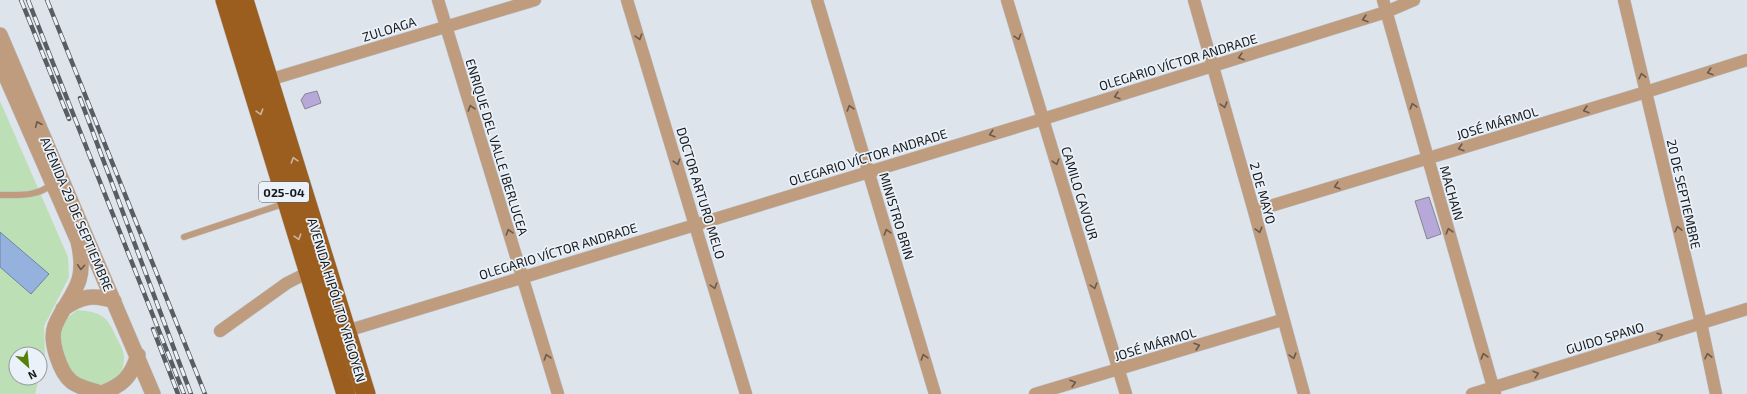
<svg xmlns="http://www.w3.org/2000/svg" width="1747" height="394" font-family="'Exo 2',sans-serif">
  <rect width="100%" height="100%" fill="#dde4eb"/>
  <path fill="#bddfb5" d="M0,101L68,257L69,277L44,326L45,356L40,375V354H16V378H39L35,394H0Z
    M77,310C100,312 107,315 116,337C119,342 124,351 124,357C124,381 107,393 86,381C82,379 77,378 75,375C65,366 62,348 58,336L65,320Z"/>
  <path fill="#94b2dd" stroke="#6e84a3" d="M0,232L49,274L31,294L0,267Z"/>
  <path fill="#b6a9da" stroke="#88868e" d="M317,91L321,103L305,109L301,100L305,94Z
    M1429,197L1441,234L1427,239L1415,201Z"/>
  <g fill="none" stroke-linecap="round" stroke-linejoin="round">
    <g stroke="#b9bfc6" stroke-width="7">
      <path id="service" d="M0,195C19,195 37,197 52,184
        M184,237L286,203"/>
    </g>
    <g stroke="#b9bfc6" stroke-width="13">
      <path id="minor" d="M438,0L558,394
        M627,0L746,394
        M817,0L935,394
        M1007,0L1126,394
        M1194,0L1254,211L1304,394
        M1383,0L1495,394
        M1624,0L1701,323L1716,394
        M262,82L535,0
        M1254,211L1646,92L1747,60
        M220,331L287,283L309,272
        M340,333L1043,119L1386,12L1414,0
        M1035,394L1282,320
        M1472,394L1747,309"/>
    </g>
    <g stroke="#b9bfc6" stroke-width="16">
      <path id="tertiary" d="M0,35L153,394
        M0,63L78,241C81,254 83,267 79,280C74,296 61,310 55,326C49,340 60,373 72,382C82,389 93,390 103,394
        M63,309C81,296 93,294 114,301
        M102,393C123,385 131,377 138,355"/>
    </g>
    <g stroke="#b9bfc6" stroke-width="20">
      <path id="primary" d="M225,0L346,394
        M244,0L366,394"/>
    </g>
    <use href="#service" stroke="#bf9c7e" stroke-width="6"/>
    <use href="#minor" stroke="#bf9c7e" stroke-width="12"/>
    <use href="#tertiary" stroke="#bf9c7e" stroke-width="15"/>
    <use href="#primary" stroke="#9c5e1e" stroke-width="19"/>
    <g stroke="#595d61" stroke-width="4.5">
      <path id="rail" d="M21,0L69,119
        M28,0L184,394
        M47,0L205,394
        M80,98L191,394
        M153,329L178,394"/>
    </g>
    <use href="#rail" stroke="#eaf1f9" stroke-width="3" stroke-dasharray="9" stroke-linecap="butt"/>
  </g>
  <defs><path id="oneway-chevron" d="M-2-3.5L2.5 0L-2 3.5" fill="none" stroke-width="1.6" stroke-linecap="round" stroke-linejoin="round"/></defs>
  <g stroke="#6a5a4c">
    <use href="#oneway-chevron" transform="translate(1365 19) rotate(163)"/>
    <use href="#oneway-chevron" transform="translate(639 37) rotate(73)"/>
    <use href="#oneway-chevron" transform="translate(1018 37) rotate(73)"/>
    <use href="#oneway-chevron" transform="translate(1241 57) rotate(163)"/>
    <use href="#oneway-chevron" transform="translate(1710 72) rotate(162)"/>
    <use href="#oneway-chevron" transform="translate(1642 76) rotate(-103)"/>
    <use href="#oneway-chevron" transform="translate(1117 96) rotate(163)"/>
    <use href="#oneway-chevron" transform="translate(1224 105) rotate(74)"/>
    <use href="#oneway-chevron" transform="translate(1413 106) rotate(-106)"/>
    <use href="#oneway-chevron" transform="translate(471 108) rotate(-107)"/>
    <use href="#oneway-chevron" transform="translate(850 108) rotate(-107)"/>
    <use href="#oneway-chevron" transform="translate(1586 110) rotate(163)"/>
    <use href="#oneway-chevron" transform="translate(38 124) rotate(-113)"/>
    <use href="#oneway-chevron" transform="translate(992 134) rotate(163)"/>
    <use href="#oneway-chevron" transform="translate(1461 148) rotate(163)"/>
    <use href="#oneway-chevron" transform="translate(677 162) rotate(73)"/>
    <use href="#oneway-chevron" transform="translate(1056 162) rotate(73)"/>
    <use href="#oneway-chevron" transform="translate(1337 186) rotate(163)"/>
    <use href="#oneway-chevron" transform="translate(1678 229) rotate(-103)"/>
    <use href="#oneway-chevron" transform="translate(1259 230) rotate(75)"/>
    <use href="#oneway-chevron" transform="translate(1449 231) rotate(-106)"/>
    <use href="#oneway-chevron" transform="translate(509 232) rotate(-107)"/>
    <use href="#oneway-chevron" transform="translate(887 232) rotate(-107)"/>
    <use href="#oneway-chevron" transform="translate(81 267) rotate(94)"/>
    <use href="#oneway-chevron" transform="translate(714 286) rotate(73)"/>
    <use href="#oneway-chevron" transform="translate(1094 286) rotate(73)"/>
    <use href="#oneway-chevron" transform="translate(1660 336) rotate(-17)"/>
    <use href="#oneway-chevron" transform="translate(1197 346) rotate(-17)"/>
    <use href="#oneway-chevron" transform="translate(1293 356) rotate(74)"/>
    <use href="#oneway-chevron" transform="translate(1484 356) rotate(-106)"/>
    <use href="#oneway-chevron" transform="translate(1708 356) rotate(-102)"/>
    <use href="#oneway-chevron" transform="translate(547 357) rotate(-107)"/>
    <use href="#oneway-chevron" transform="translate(924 357) rotate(-107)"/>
    <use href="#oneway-chevron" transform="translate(1536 374) rotate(-17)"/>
    <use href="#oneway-chevron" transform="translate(1073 383) rotate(-16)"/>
  </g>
  <g stroke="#cbb6a1">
    <use href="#oneway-chevron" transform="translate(260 112) rotate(73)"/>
    <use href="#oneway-chevron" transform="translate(294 160) rotate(-107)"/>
    <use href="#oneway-chevron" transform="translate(298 237) rotate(73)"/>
  </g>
  <g text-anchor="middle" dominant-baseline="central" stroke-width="3.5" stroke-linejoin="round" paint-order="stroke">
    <rect fill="#eaf1f9" stroke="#565a5e" stroke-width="1" x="259" y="182" width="50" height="20" rx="3"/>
    <g font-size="12" font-weight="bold" fill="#16191b">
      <text x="284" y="192">025-04</text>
    </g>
    <g font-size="13" fill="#16191b" stroke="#eaf1f9">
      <text transform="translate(389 29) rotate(-17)">ZULOAGA</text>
      <text transform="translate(1178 62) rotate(-17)">OLEGARIO VÍCTOR ANDRADE</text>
      <text transform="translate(1497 123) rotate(-17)">JOSÉ MÁRMOL</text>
      <text transform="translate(497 147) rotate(73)">ENRIQUE DEL VALLE IBERLUCEA</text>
      <text transform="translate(868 157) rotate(-17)">OLEGARIO VÍCTOR ANDRADE</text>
      <text transform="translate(701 193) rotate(73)">DOCTOR ARTURO MELO</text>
      <text transform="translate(1080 193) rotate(73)">CAMILO CAVOUR</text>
      <text transform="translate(1263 193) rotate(74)">2 DE MAYO</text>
      <text transform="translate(1452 193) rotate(74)">MACHAIN</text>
      <text transform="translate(1684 194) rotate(77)">20 DE SEPTIEMBRE</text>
      <text transform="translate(77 214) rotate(67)">AVENIDA 29 DE SEPTIEMBRE</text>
      <text transform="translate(897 216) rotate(73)">MINISTRO BRIN</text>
      <text transform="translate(558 251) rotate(-17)">OLEGARIO VÍCTOR ANDRADE</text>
      <text transform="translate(337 300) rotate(73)">AVENIDA HIPÓLITO YRIGOYEN</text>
      <text transform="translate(1605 338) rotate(-17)">GUIDO SPANO</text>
      <text transform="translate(1155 344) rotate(-17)">JOSÉ MÁRMOL</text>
    </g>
  </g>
  <g transform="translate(28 366) rotate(153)"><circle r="19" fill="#eaf1f9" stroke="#959ba0"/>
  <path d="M0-3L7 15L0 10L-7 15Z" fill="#568109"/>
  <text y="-6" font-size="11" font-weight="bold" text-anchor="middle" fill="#16191b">N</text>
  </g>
</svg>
